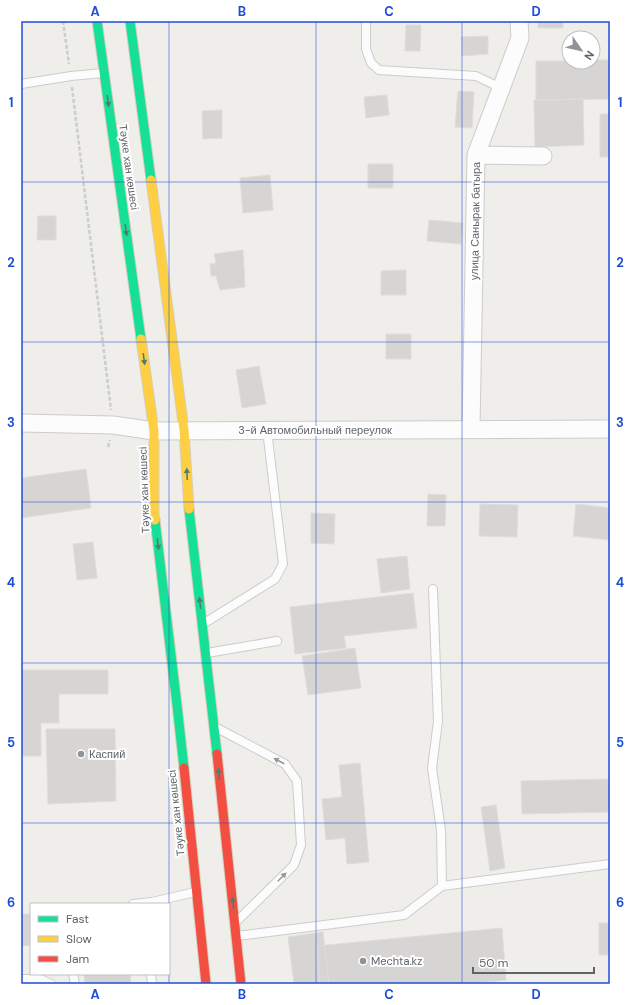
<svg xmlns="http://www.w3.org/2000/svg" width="631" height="1005" font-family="'DM Sans',sans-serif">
  <rect width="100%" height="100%" fill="#efeeea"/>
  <path fill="#d6d5d3" stroke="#deddd9" d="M538,21H563V28H538Z
    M406,25H421L420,51H405Z
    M488,36V54L462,56L461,37Z
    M593,60H610V99L536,100V61H569V62H593Z
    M458,91L474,92L472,128L455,127Z
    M387,95L389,115L366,118L364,97Z
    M583,99L584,145L535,147L534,100Z
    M222,110V138L203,139L202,111Z
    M600,114H610V157H600Z
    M368,164H393V188H368Z
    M270,175L273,210L243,213L240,178Z
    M38,216H56V240H37Z
    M429,220L463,223L461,244L427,241Z
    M243,250L245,287L220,290L216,276H211L210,264L216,263L214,254Z
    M406,270V295H381V271Z
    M386,334H411V359H386Z
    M259,366L266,404L242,408L236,370Z
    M86,469L91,508L21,518V478Z
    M428,494L446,495L445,526H427Z
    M480,504L518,505L517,537L479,536Z
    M576,504L610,508V540L573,536Z
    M311,513L335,514L334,544L311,543Z
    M93,542L97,578L77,580L73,544Z
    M407,556L410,589L381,593L377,559Z
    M413,593L417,628L344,636L346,648L295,654L290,607Z
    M355,648L361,688L308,695L302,656Z
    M21,670H108V694H59V723H41V756H21Z
    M46,729H115L116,801L48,804Z
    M360,763L369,862L347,864L345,838L326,840L322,799L342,797L339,765Z
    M610,779V812L522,814L521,781Z
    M496,805L505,868L490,871L481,807Z
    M21,914H31V945L21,946Z
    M599,923H610V955H599Z
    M502,928L506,980L469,984H320L317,946Z
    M323,932L329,984H294L288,937Z
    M84,974H130L131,984H85Z"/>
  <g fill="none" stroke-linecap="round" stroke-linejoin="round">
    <g stroke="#cbcccc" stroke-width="10">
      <path id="lane" d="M366,21V49L371,63L379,70L476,76L501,88
        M21,84L71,76L103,73
        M203,624L275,579L283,564L267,430
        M207,653L277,641
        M217,728L285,764L297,781L301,845L294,865L238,920
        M442,886L610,864
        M133,904L152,902L195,892
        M237,936L404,915L442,886L441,830L432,768L438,721L433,589
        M73,974L75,984
        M151,974L152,984
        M21,979H40L51,984"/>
    </g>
    <g stroke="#cbcccc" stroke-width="19">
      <path id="street" d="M476,155L543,156
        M21,423L113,425L154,431L610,429
        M471,429L476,155L520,38L519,21"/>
    </g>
    <g stroke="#d7ceb8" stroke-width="11">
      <path id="fast" d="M97,21L141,339
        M130,21L151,180
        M189,509L217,754
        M155,520L177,705L184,768"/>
    </g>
    <g stroke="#d7ceb8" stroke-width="11">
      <path id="slow" d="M151,180L184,430L189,509
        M141,339L154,431V514L155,520"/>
    </g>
    <g stroke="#d7ceb8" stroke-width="11">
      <path id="jam" d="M217,754L241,984
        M184,768L206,984"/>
    </g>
    <path stroke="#cacfcc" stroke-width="2.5" stroke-dasharray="4 2" stroke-linecap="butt" d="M63,21L69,64
      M72,87L111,410
      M108,447L110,440"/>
    <use href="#lane" stroke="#fdfcfc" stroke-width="8"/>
    <use href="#street" stroke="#fdfcfc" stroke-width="17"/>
    <use href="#fast" stroke="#16e098" stroke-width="9"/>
    <use href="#slow" stroke="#ffcf43" stroke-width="9"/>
    <use href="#jam" stroke="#f24e42" stroke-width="9"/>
  </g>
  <defs><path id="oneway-solid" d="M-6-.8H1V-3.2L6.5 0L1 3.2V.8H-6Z"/></defs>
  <g fill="#507c72">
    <use href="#oneway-solid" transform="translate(108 101) rotate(82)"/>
    <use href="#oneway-solid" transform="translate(126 230) rotate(82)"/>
    <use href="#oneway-solid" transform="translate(144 359) rotate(82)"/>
    <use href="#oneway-solid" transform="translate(187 474) rotate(-93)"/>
    <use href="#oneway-solid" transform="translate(158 544) rotate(83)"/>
    <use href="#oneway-solid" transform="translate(200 603) rotate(-97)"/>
    <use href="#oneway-solid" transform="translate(219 774) rotate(-96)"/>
    <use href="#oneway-solid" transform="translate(233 903) rotate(-96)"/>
  </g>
  <g fill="#96999c">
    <use href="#oneway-solid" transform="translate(279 761) rotate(-152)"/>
    <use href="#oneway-solid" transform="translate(282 877) rotate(-45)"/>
  </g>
  <path fill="none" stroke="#1d4ed8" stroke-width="1" stroke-opacity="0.55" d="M169,21V904M316,21V984M462,21V984M21,182H610M21,342H610M21,502H610M21,663H610M21,823H610M169,974V984"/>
  <g fill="#919496" stroke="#fff" stroke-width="1.5">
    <circle cx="81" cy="754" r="4"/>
    <circle cx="363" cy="961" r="4"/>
  </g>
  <g text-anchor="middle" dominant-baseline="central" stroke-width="4" stroke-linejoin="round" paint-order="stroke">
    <g font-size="11" fill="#5f6368" stroke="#fff">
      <text transform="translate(129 167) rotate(82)">Тәуке хан көшесі</text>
      <text transform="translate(475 221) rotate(-89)">улица Санырак батыра</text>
      <text x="315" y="430">3-й Автомобильный переулок</text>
      <text transform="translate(144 490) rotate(-92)">Тәуке хан көшесі</text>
      <text transform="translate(176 813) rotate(-96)">Тәуке хан көшесі</text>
    </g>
    <g font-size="11" fill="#5f6368" stroke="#fff" text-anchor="start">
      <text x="89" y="754">Каспий</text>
      <text x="371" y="961">Mechta.kz</text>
    </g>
  </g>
  <rect width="631" height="1005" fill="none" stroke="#ffffff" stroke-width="44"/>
  <rect x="30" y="903" width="140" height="72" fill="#ffffff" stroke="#bfc1c3"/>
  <rect x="38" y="916" width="20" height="6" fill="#16e098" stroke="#bfc1c3"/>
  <text x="66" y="923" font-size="12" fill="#5f6368">Fast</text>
  <rect x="38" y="936" width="20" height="6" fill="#ffcf43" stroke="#bfc1c3"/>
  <text x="66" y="943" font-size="12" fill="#5f6368">Slow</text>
  <rect x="38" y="956" width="20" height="6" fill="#f24e42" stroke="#bfc1c3"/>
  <text x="66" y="963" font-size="12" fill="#5f6368">Jam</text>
  <g transform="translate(581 50) rotate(124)"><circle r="19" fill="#ffffff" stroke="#bfc1c3"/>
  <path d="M0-3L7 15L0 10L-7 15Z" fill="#919496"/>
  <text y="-6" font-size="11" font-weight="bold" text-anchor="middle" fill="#5f6368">N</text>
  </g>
  <path d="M473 967v6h121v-6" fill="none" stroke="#5f6368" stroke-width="2"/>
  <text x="479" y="967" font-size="12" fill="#5f6368" stroke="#ffffff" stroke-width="3" paint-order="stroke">50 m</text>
  <rect x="22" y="22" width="587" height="961" fill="none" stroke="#1d4ed8" stroke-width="1.5"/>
  <g font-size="13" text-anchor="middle" font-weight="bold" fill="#1d4ed8">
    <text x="95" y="16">A</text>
    <text x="242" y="16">B</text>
    <text x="389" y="16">C</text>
    <text x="536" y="16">D</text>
    <text x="11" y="107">1</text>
    <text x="620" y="107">1</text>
    <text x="11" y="267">2</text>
    <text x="620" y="267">2</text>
    <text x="11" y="427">3</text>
    <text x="620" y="427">3</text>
    <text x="11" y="587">4</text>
    <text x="620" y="587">4</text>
    <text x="11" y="747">5</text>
    <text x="620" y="747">5</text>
    <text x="11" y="907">6</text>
    <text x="620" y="907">6</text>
    <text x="95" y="999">A</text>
    <text x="242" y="999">B</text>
    <text x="389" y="999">C</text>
    <text x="536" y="999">D</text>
  </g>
</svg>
